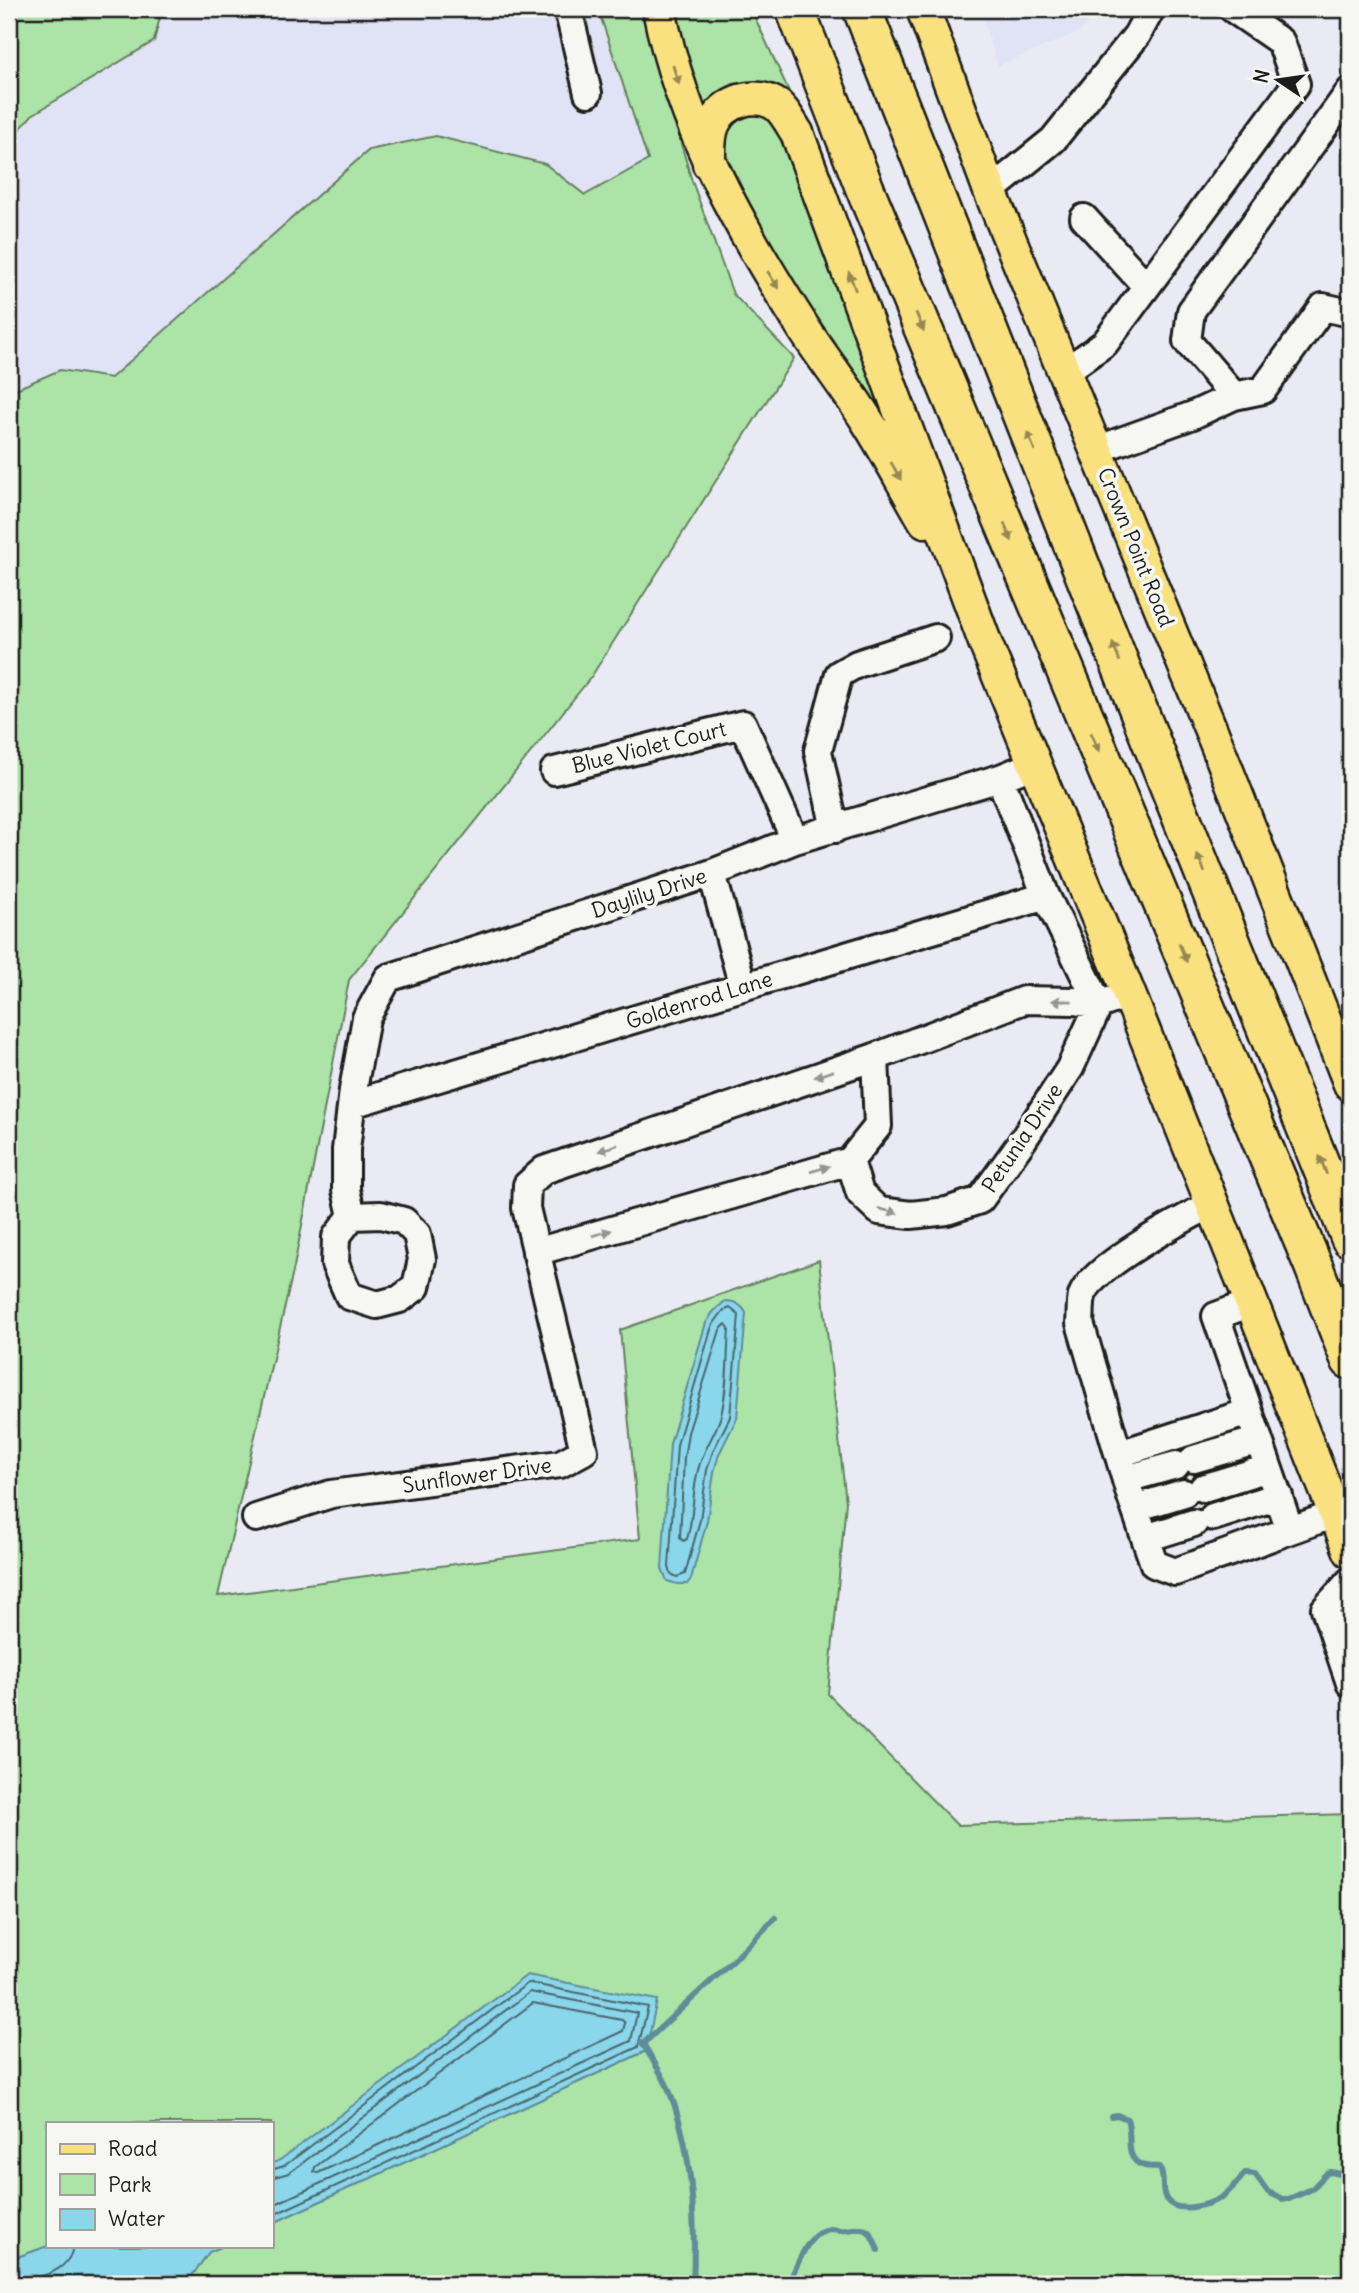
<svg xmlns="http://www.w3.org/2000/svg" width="1359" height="2293" font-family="Delius,sans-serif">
  <rect width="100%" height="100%" fill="#e9eaf4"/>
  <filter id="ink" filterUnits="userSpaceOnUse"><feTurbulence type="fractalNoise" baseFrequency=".0143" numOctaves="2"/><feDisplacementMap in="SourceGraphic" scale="14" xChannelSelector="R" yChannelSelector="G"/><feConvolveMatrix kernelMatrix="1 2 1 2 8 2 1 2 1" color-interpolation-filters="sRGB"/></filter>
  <g filter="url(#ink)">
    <path fill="#e0e2f5" d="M162,9H598L648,160L585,195L545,164L369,150L111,378L60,370L9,392V142L32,115L154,41Z
      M980,9H1096L1081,31L998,66Z"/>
    <path fill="#ace3a6" stroke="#648061" stroke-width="2" d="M9,9H162L154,41L32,115L9,142Z
      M598,9H641L692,181L733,294L794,358L591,677L349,980L294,1267L218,1596L640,1539L620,1330L819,1260L846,1502L828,1694L957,1825L1350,1814V2284H186L209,2252L223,2246H271V2224L646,2051L271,2164V2123H47L48,2246L9,2260V392L60,370L111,378L369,150L436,136L545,164L585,195L648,160Z
      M671,9H751L793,100L758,82L733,84L698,117Z
      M745,111L769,114L792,148L899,453L806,318L720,156L721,130Z"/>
    <path fill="#8ad6ea" stroke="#5e8c98" stroke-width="2" d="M725,1301C734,1301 742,1305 746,1313L737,1418L719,1454L714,1472L707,1521L691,1579L687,1584H677L667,1581L662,1568L670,1444L706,1323L713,1312Z
      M527,1975L657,2000L646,2051L271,2224V2164L280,2160Z
      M48,2246H223L209,2252L186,2284H9V2260Z"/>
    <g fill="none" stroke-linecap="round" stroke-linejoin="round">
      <path stroke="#48666e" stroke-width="2" d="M730,1308L739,1315L730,1417L713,1451L707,1470L700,1520L685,1574L677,1577L671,1574L669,1567L677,1445L712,1326L723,1311Z
        M726,1324L729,1328C727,1356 728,1387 721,1415C717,1432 703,1449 698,1470C692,1493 694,1516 687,1539L683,1541L680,1538L684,1458L688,1433L720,1330Z
        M533,2003L622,2020L625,2023L623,2031L318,2173L314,2172L315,2167Z
        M271,2170L284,2166L528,1983L648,2007L638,2047L271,2216
        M271,2178L289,2173L530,1992L637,2013L631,2041L271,2206
        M19,2284C41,2276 70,2272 73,2246"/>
      <path stroke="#5e8c98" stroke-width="6" d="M641,2043L645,2047C653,2061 663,2075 669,2090C693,2150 696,2221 693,2284
        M644,2043L735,1959L775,1918
        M1111,2116L1117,2115L1127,2119C1133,2135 1123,2158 1142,2165C1148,2168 1153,2166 1159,2167C1166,2177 1160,2189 1166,2199C1176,2215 1209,2205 1222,2197C1231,2190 1238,2182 1245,2173L1255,2174L1268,2192L1283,2199H1289L1312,2189L1327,2173L1331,2172L1345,2175L1350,2179
        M787,2284C799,2267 805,2232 830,2229C836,2229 841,2231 847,2230C869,2226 870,2230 878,2250"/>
      <g stroke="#1c1c1c" stroke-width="32">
        <path id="minor" d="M568,9L588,93
          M990,191L1053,140L1137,35L1151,9
          M1084,218L1146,286
          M1063,373L1105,343L1296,84L1281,42L1233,9
          M1234,396L1187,341L1191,311L1350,91
          M1096,450L1193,415L1234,396L1263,390L1323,307L1350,313
          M554,771L743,724L795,840
          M835,829L818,751L839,674L857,664L936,638
          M712,873L743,987
          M352,1104L1046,896
          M850,1161L860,1193L879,1211L911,1215L947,1211L980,1200L1021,1143L1070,1068L1099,1005L1046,896L1000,778
          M1212,1204C1185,1218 1089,1268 1082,1296C1080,1304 1081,1315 1080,1323L1130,1494L1154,1564L1175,1572L1335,1514
          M381,1215L404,1221L417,1234L422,1259L416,1287L400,1299L377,1305L349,1296L335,1264L336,1237L352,1216Z
          M352,1216L346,1190V1150L353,1090L366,1018L388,978L712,873L795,840L1000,778L1035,764
          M536,1252L850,1161L878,1126L875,1057
          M1251,1303L1216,1316L1290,1530
          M1119,1454L1249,1412
          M1194,1459L1259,1440
          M1126,1479L1176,1465
          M1203,1488L1268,1468
          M1135,1508L1184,1493
          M1213,1517L1279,1496
          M256,1518L331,1494L560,1464L584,1451L526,1208L527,1185L544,1170L875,1057L1024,1000L1074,1001L1099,1005L1129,994
          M1146,1538L1194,1523
          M1350,1581L1325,1609L1350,1683"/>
      </g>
      <g stroke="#1c1c1c" stroke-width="37">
        <path id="major" d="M659,9C682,127 741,231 806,332C825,361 847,389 866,419C887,452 905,487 925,521
          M923,9L990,191L1217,745L1350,1084
          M709,164C709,152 708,137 713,125C723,101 756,90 778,106C786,113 791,124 797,133L986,645L1129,994L1350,1551"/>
      </g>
      <g stroke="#1c1c1c" stroke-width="42">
        <path id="highway" d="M795,9L865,189L1313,1265L1350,1360
          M862,9L1088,584L1350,1238"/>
      </g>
      <use href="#minor" stroke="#f6f6f2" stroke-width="26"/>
      <use href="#major" stroke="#fae180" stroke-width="32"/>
      <use href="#highway" stroke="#fae180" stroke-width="37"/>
    </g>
    <defs><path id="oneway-solid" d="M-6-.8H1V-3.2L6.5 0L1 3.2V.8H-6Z" transform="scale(1.75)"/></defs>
    <g fill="#968853">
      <use href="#oneway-solid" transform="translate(676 75) rotate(72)"/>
      <use href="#oneway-solid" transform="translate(773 280) rotate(58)"/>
      <use href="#oneway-solid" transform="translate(852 281) rotate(-110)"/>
      <use href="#oneway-solid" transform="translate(920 322) rotate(67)"/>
      <use href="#oneway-solid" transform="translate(1031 441) rotate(-112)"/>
      <use href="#oneway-solid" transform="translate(896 471) rotate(60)"/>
      <use href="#oneway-solid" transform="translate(1008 532) rotate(67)"/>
      <use href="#oneway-solid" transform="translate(1116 652) rotate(-112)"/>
      <use href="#oneway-solid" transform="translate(1095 742) rotate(67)"/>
      <use href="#oneway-solid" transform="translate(1201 863) rotate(-112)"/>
      <use href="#oneway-solid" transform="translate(1183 953) rotate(67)"/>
      <use href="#oneway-solid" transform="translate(1323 1165) rotate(-111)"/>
    </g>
    <g fill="#949492">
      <use href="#oneway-solid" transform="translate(1062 1001) rotate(-179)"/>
      <use href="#oneway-solid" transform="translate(824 1074) rotate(161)"/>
      <use href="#oneway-solid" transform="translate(608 1148) rotate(161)"/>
      <use href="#oneway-solid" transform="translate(820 1169) rotate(-16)"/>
      <use href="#oneway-solid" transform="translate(888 1211) rotate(14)"/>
      <use href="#oneway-solid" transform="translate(602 1233) rotate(-16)"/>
    </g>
  </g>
  <g text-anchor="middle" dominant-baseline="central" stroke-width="7" stroke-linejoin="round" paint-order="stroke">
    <g font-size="21" fill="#1c1c1c" stroke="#f6f6f2">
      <text transform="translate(1136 547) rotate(68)">Crown Point Road</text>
      <text transform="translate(649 747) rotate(-14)">Blue Violet Court</text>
      <text transform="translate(649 893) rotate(-18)">Daylily Drive</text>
      <text transform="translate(699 1000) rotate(-17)">Goldenrod Lane</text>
      <text transform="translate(1022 1138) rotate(-56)">Petunia Drive</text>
      <text transform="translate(477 1475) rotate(-8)">Sunflower Drive</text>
    </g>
  </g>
  <rect width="1359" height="2293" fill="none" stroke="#f6f6f2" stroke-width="35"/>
  <rect x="18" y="18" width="1324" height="2258" fill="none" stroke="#1c1c1c" stroke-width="2.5" filter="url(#ink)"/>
  <rect x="46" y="2122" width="228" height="126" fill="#f6f6f2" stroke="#9f9f9c" stroke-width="2"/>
  <rect x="60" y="2144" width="35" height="10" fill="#fae180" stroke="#9f9f9c" stroke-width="2"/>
  <text x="108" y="2156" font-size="21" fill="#1c1c1c">Road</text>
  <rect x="60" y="2174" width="35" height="21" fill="#ace3a6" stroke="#9f9f9c" stroke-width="2"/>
  <text x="108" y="2192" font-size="21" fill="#1c1c1c">Park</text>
  <rect x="60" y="2209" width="35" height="21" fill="#8ad6ea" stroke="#9f9f9c" stroke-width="2"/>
  <text x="108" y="2226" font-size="21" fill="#1c1c1c">Water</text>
  <g transform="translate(1278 80) rotate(283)" stroke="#f6f6f2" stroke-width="5" paint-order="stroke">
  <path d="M0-5L12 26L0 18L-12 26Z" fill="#1c1c1c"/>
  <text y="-10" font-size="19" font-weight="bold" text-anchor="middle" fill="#1c1c1c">N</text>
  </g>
</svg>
